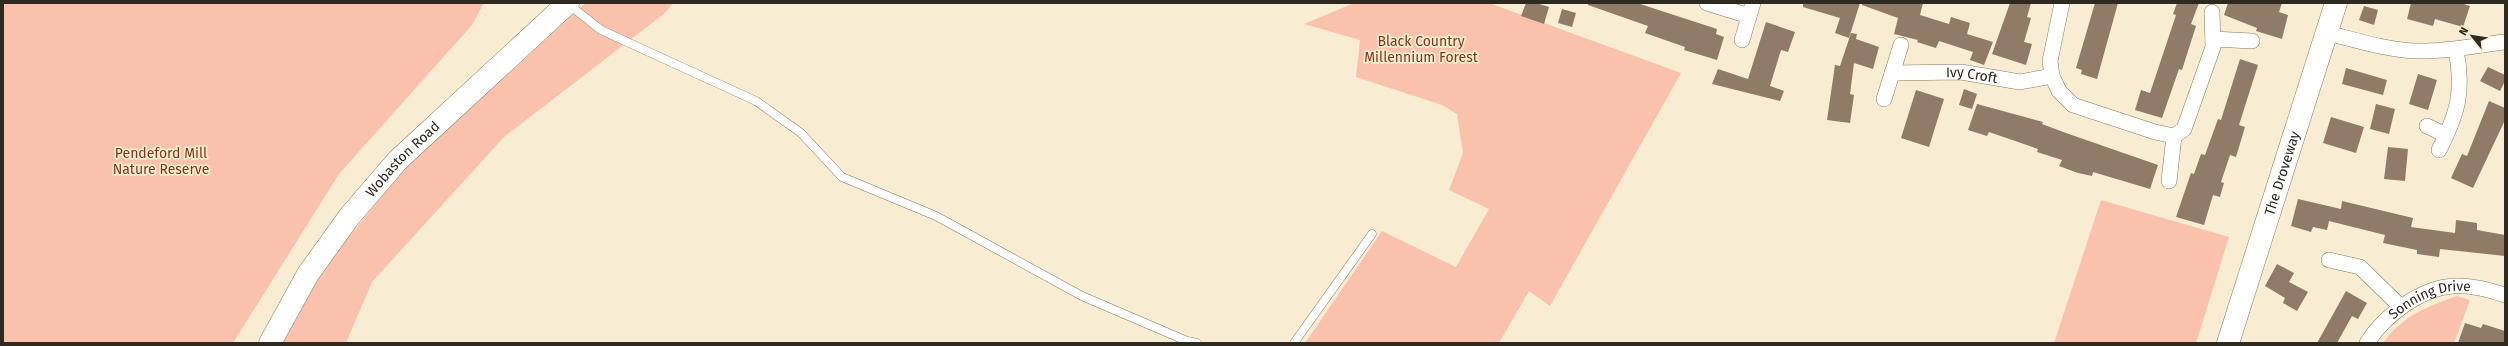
<svg xmlns="http://www.w3.org/2000/svg" width="2508" height="346" font-family="'Fira Sans',sans-serif">
  <rect width="100%" height="100%" fill="#f8ecd2"/>
  <path fill="#fac2ad" d="M3,3H484L472,25L339,174L233,343H3Z
    M586,3H673L665,13L504,137L372,282L346,343H280L316,277L406,167Z
    M1354,3H1489L1681,73L1550,306L1529,291L1499,343H1305L1382,231L1456,267L1489,209L1449,190L1463,153L1457,114L1442,105L1356,77L1360,40L1304,24Z
    M2101,200L2229,237L2196,343H2054Z
    M2457,296L2470,300L2454,343H2383C2403,315 2427,307 2457,296Z"/>
  <path fill="#8f7b68" d="M1526,3H1536L1549,7L1544,24L1521,16Z
    M1588,3H1637L1717,29L1716,34L1724,37L1717,60L1684,50L1685,47L1645,33L1648,26L1588,5Z
    M1803,3H1860L1849,38L1835,33L1840,18L1803,7Z
    M1862,3H1923L1920,15L1949,24L1951,17L1970,23L1967,34L1993,42L1984,65L1970,60L1973,52L1939,41L1936,48L1917,42L1918,40L1894,34L1898,18L1862,5Z
    M2010,3H2031L2027,17L2031,18L2024,42L2032,44L2026,65L1992,54Z
    M2095,3H2118L2097,79L2081,74L2082,70L2076,68Z
    M2177,3H2199L2191,24L2196,26L2182,70L2179,69L2162,118L2135,110L2141,90L2150,93L2176,15L2173,14Z
    M2228,3H2282L2279,12L2288,15L2282,39L2256,31L2257,28L2224,15Z
    M2411,3H2461L2470,6L2463,27L2435,19L2433,26L2407,19Z
    M2364,6L2378,10L2374,25L2359,20Z
    M1562,9L1576,13L1572,27L1558,23Z
    M1766,22L1795,32L1788,52L1781,50L1770,86L1784,91L1780,101L1712,84L1718,69L1748,79Z
    M1851,33L1857,34L1856,39L1879,47L1873,69L1854,63L1850,94L1854,95L1850,123L1827,120L1835,65L1840,66Z
    M2240,59L2258,65L2239,125L2245,127L2236,157L2230,155L2221,182L2224,183L2220,197L2213,195L2204,225L2176,217L2191,173L2194,174L2201,154L2205,155L2218,119L2221,120Z
    M2488,67L2505,75V81L2500,91L2480,81Z
    M2346,68L2387,80L2383,95L2342,84Z
    M2418,74L2437,80L2428,110L2409,104Z
    M1964,89L1977,94L1972,109L1959,105Z
    M1916,90L1944,99L1929,147L1901,138Z
    M2489,101L2505,108V120L2473,188L2451,178L2462,154L2467,156Z
    M1977,104L2043,122L2042,124L2066,133L2158,165L2150,189L2093,172L2092,176L2078,173L2059,166L2062,160L2037,152L2038,149L1989,132L1987,136L1968,130Z
    M2376,104L2395,109L2389,134L2370,129Z
    M2331,117L2364,127L2356,153L2323,143Z
    M2388,147L2408,149L2405,181L2384,179Z
    M2298,199L2341,209L2342,201L2413,218L2411,227L2455,233L2456,220L2477,223V230L2505,235V256L2440,249L2439,257L2417,254V250L2383,243L2385,235L2329,221L2327,230L2313,227L2311,232L2291,226Z
    M2277,264L2294,273L2289,282L2308,292L2297,311L2283,303L2285,298L2265,286Z
    M2346,291L2367,303L2358,319L2352,316L2337,343H2317Z
    M2465,323L2481,328L2483,324L2505,331V343H2458Z"/>
  <g fill="none" stroke-linecap="round" stroke-linejoin="round">
    <g stroke="#857b63" stroke-width="9">
      <path id="lane" d="M567,3L601,30L756,101L801,133L842,177L936,216L1082,296L1187,341L1197,343
        M1294,343L1372,234"/>
    </g>
    <g stroke="#857b63" stroke-width="16">
      <g id="street">
        <path d="M1707,3L1749,16"/>
        <path d="M2062,3L2050,61L2052,76L2059,91L2073,105L2155,132L2174,136L2184,129L2213,47L2212,12"/>
        <path d="M2327,33C2356,40 2386,50 2417,51C2447,52 2476,45 2505,42"/>
        <path d="M2213,39L2252,41"/>
        <path d="M1742,40L1753,3"/>
        <path id="s1" d="M1892,73L1961,72L2020,82L2052,76"/>
        <path d="M1884,99L1901,45"/>
        <path d="M2427,126L2446,135"/>
        <path d="M2439,150C2458,113 2464,91 2456,50"/>
        <path d="M2169,181L2174,136"/>
        <path d="M2329,260L2360,267L2401,307"/>
        <path id="s2" d="M2367,343C2384,316 2420,288 2454,286C2472,285 2489,290 2505,295"/>
      </g>
    </g>
    <g stroke="#857b63" stroke-width="23">
      <g id="secondary">
        <path id="s3" d="M270,343L308,274L349,217L398,160L568,3"/>
        <path id="s4" d="M2228,343L2336,3"/>
      </g>
    </g>
    <use href="#lane" stroke="#fff" stroke-width="8"/>
    <use href="#street" stroke="#fff" stroke-width="15"/>
    <use href="#secondary" stroke="#fff" stroke-width="22"/>
  </g>
  <g text-anchor="middle" dominant-baseline="central" stroke-width="3.5" stroke-linejoin="round" paint-order="stroke">
    <g font-size="14" fill="#853613" stroke="#f8ecd2">
      <text x="1421" y="41">Black Country<tspan x="1421" dy="16">Millennium Forest</tspan></text>
      <text x="161" y="153">Pendeford Mill<tspan x="161" dy="16">Nature Reserve</tspan></text>
    </g>
    <g font-size="14" fill="#2e2a20" stroke="#f8ecd2">
      <text stroke="none"><textPath href="#s1" startOffset="80">Ivy Croft</textPath></text>
      <text stroke="none"><textPath href="#s3" startOffset="228">Wobaston Road</textPath></text>
      <text stroke="none"><textPath href="#s4" startOffset="178">The Droveway</textPath></text>
      <text stroke="none"><textPath href="#s2" startOffset="80">Sonning Drive</textPath></text>
    </g>
  </g>
  <rect width="2508" height="346" fill="none" stroke="#2e2a20" stroke-width="8"/>
  <g transform="translate(2472 36) rotate(300)" stroke="#f8ecd2" stroke-width="3" paint-order="stroke">
  <path d="M0-3L7 15L0 10L-7 15Z" fill="#2e2a20"/>
  <text y="-6" font-size="11" font-weight="bold" text-anchor="middle" fill="#2e2a20">N</text>
  </g>
</svg>
